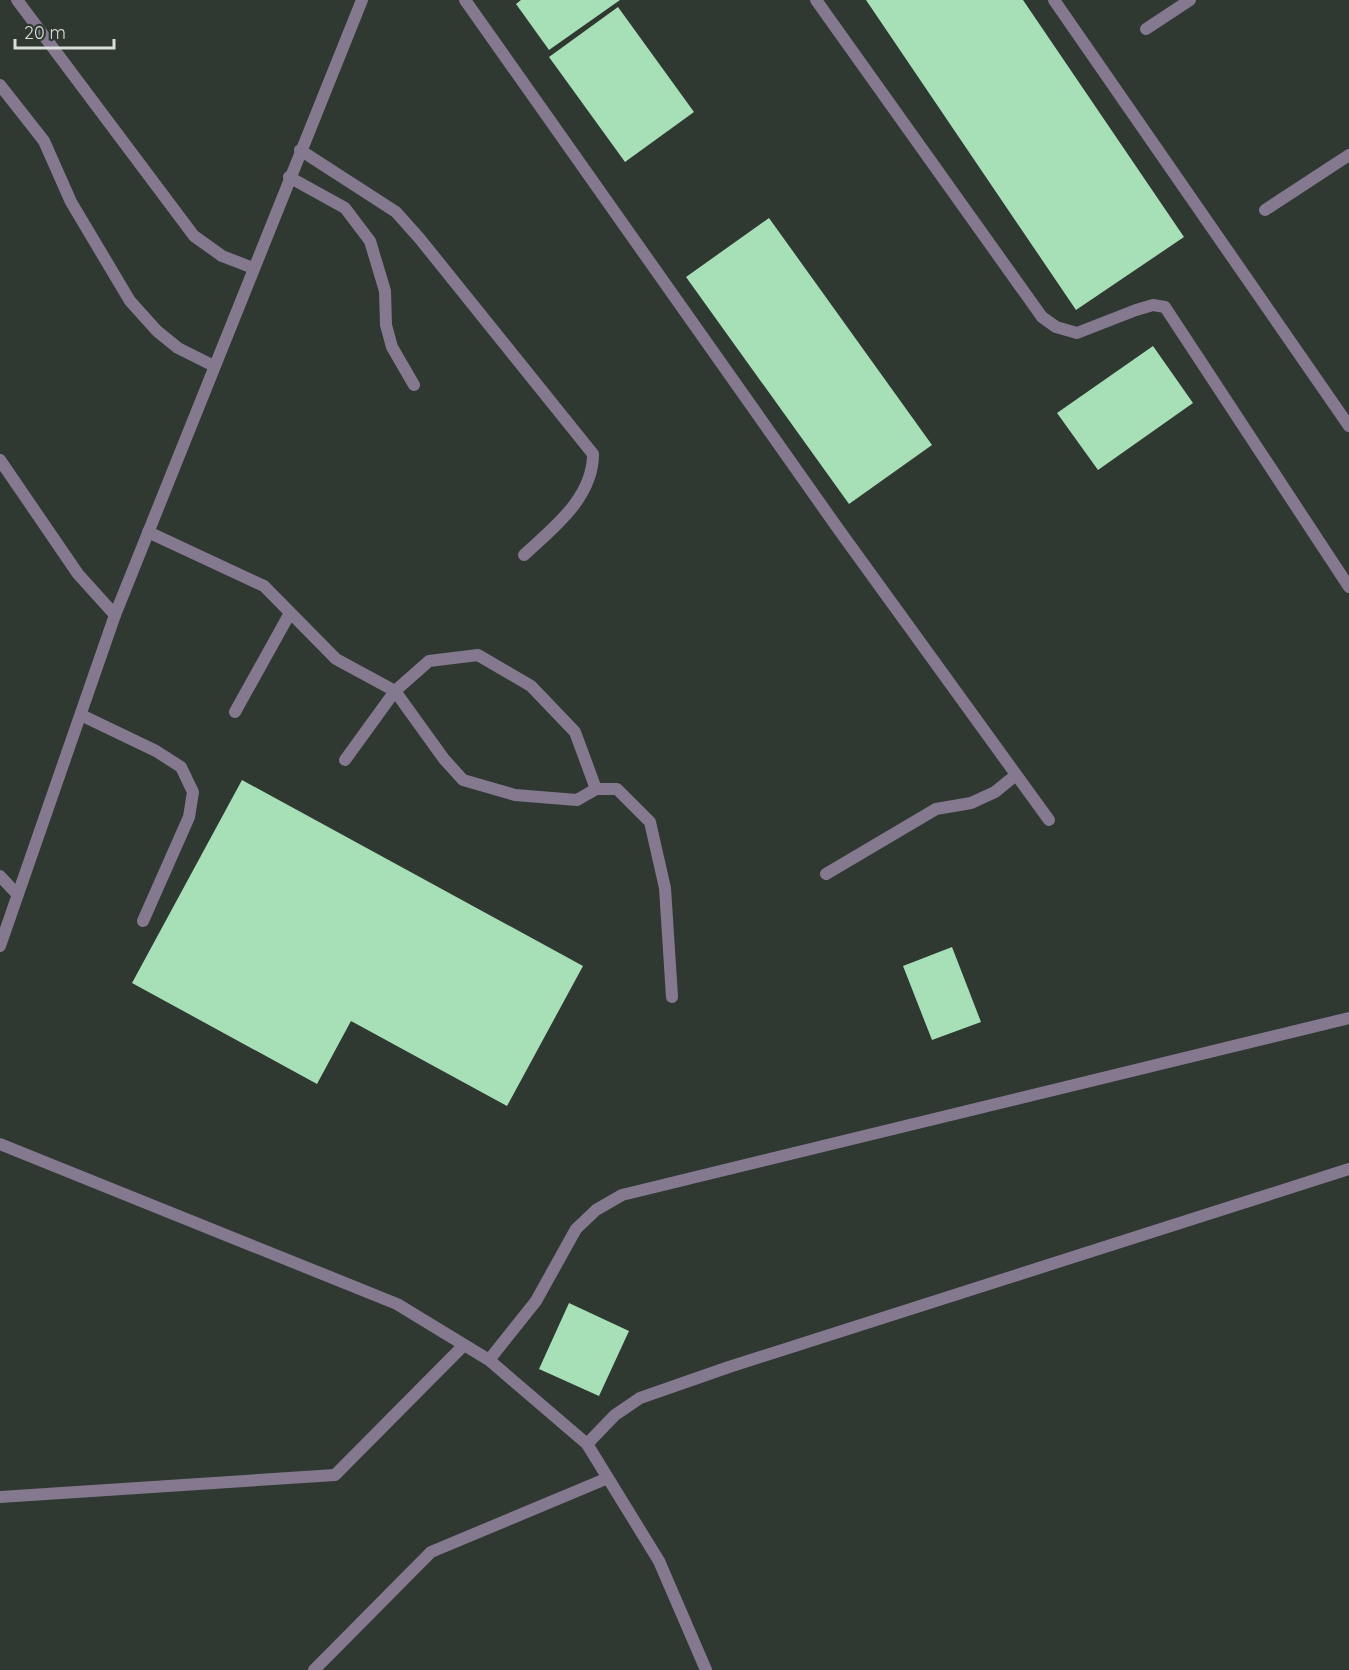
<svg xmlns="http://www.w3.org/2000/svg" width="1349" height="1670" font-family="Quicksand,sans-serif">
  <rect width="100%" height="100%" fill="#2f3831"/>
  <path fill="#a7dfb7" d="M521,0H620L549,50L516,4Z
    M866,0H1023L1184,237L1076,310Z
    M618,7L694,112L625,162L549,57Z
    M769,218L932,445L849,504L686,277Z
    M1153,346L1193,403L1098,470L1057,413Z
    M242,780L583,966L507,1106L351,1021L317,1084L132,983Z
    M952,947L981,1022L932,1040L903,966Z
    M569,1303L629,1331L599,1396L539,1369Z"/>
  <g fill="none" stroke-linecap="round" stroke-linejoin="round">
    <path stroke="#84798f" stroke-width="12" d="M17,0L194,236L222,256L253,268
      M465,0L839,530L1049,820
      M816,0L1042,317L1056,327L1077,333L1136,310L1153,305L1165,307L1349,587
      M1054,0L1349,426
      M0,85L44,141L71,202L130,301L157,331L178,348L214,366
      M300,150L396,212L420,239L593,454C593,498 553,528 524,555
      M289,177L345,208L370,241L385,291L386,325L392,347L414,385
      M0,460L78,574L115,615
      M148,532L264,586L336,659L395,691L444,759L463,780L515,795L577,800L596,789H617L650,822L665,888L672,997
      M235,712L290,613
      M81,715L156,751L181,767L193,792L189,817L143,921
      M345,760L395,691L429,661L478,655L531,686L575,732L596,789
      M826,874L936,809L971,803L995,792L1016,775
      M0,876L17,894
      M587,1444L615,1415L640,1398L729,1367L1349,1169"/>
    <path stroke="#84798f" stroke-width="12" d="M1146,29L1190,0
      M1265,210L1349,155
      M0,1144L397,1304L489,1360L587,1444L659,1561L706,1670
      M489,1360L536,1301L576,1229L596,1210L622,1195L1349,1018
      M0,1497L335,1475L464,1345
      M314,1670L431,1552L608,1478"/>
    <path stroke="#84798f" stroke-width="12" d="M0,946L115,615L362,0"/>
  </g>
  <path d="M15 39v9h99v-9" fill="none" stroke="#d8ded9" stroke-width="3"/>
  <text x="24" y="39" font-size="18" fill="#d8ded9" stroke="#2f3831" stroke-width="4.5" paint-order="stroke">20 m</text>
</svg>
